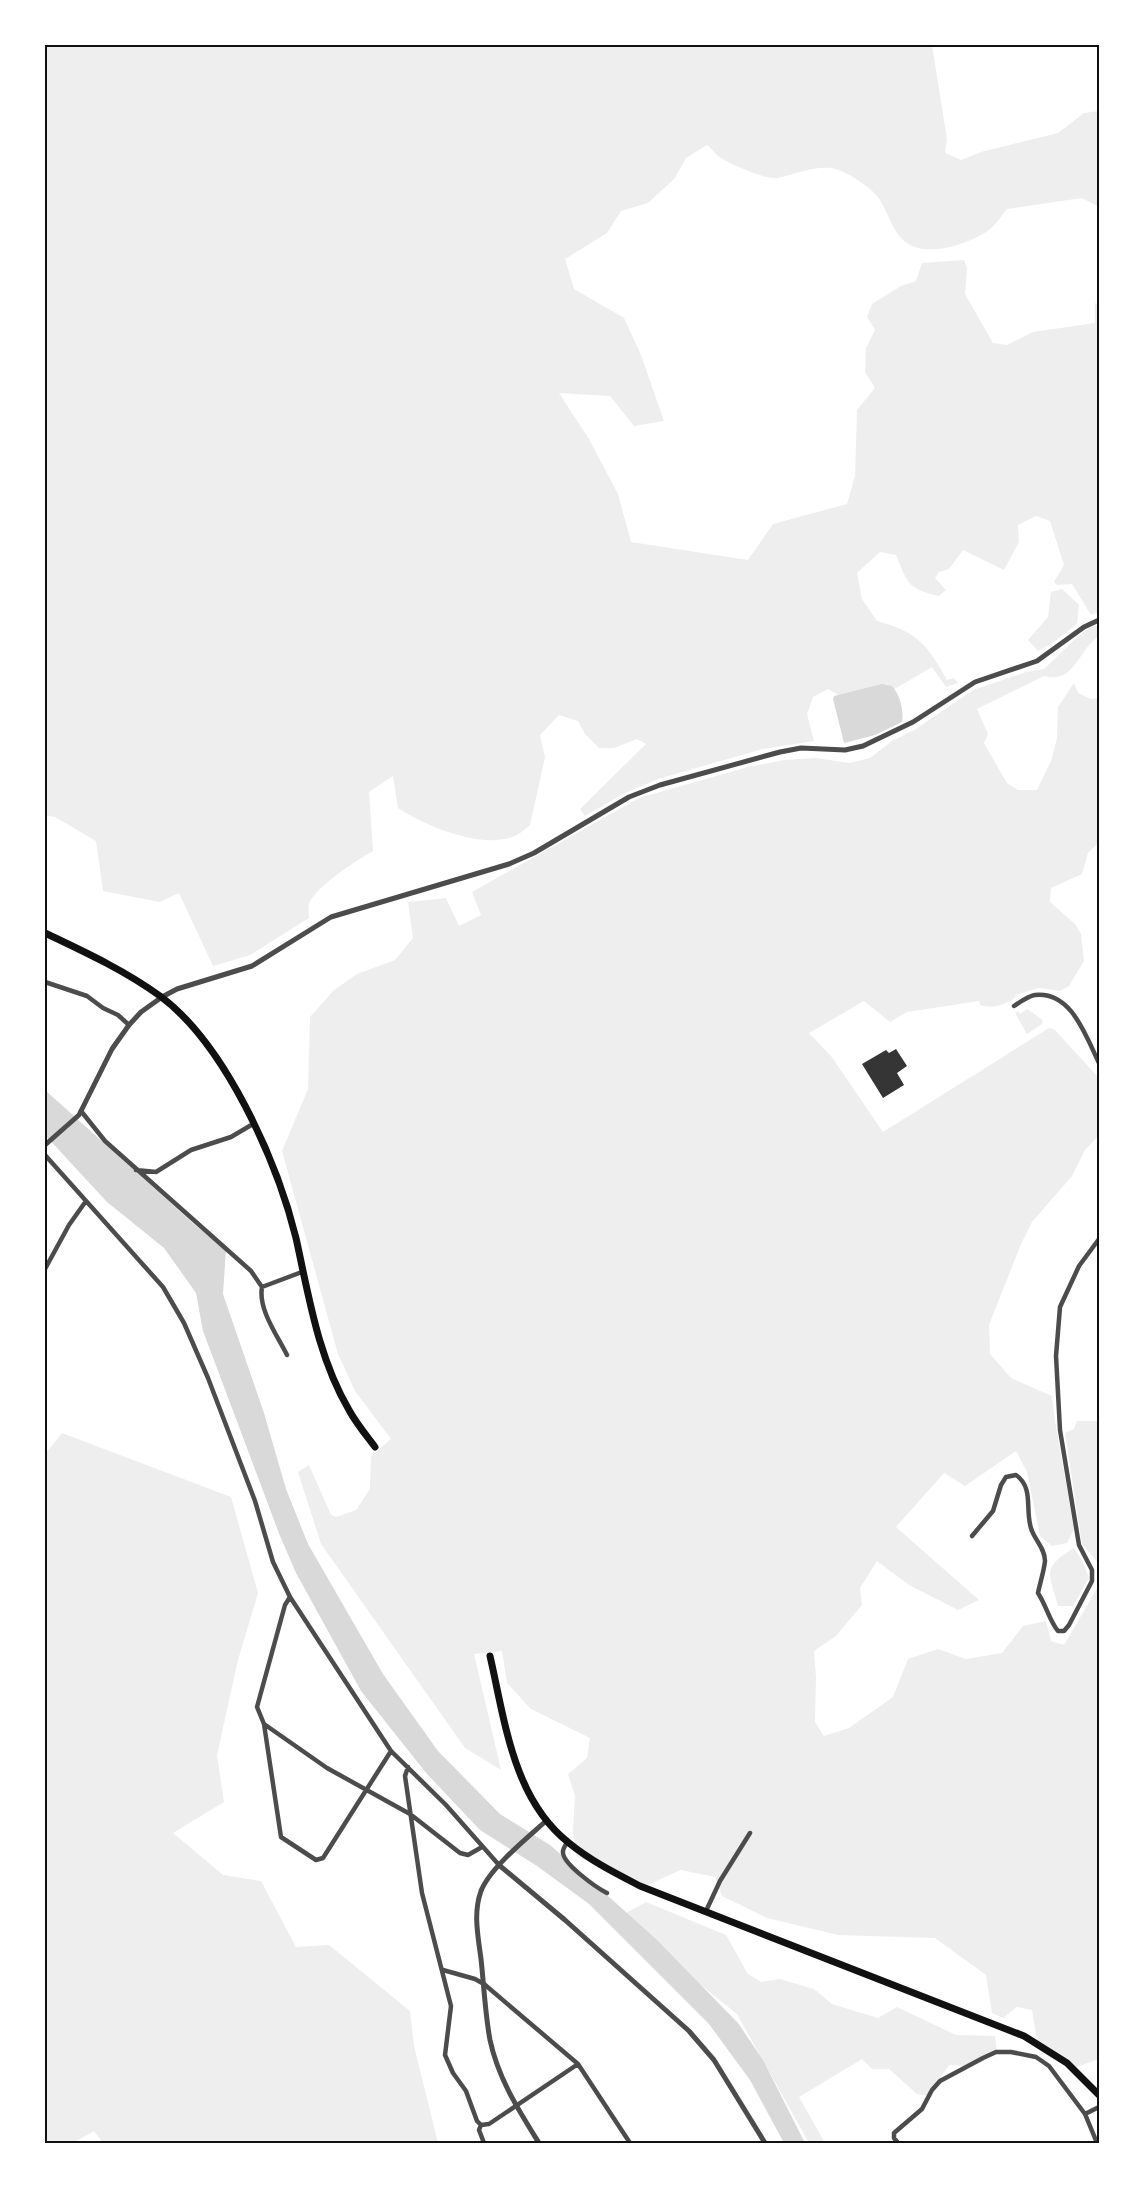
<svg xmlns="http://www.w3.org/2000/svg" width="1144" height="2188" font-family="'Varela Round',sans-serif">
  <rect width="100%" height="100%" fill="#fff"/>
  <path fill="#eee" d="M45,45H932L947,139L945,153L961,160L981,152L1058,133L1084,113L1099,111V207L1082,198L1007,209C1001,216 996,225 989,230C969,244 924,260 903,240C892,229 888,213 880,200C873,188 845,170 831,168C812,166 794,175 777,178C764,179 732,165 721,158C716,155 712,149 707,145L686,158L674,179L648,203L621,211L607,233L565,259L574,289L624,318L641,355L664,421L634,426L610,396L559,393L589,439L618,494L631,542L748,560L773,524L847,504L855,476L857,410L875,388L865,372L866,348L875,330L867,317L872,304L901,286L916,281L922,263L964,260L967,268L965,294L993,343L1007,345L1033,332L1095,323V303L1099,305V612L1091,615L1072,584L1057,585L1054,582L1064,565L1050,521L1036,516L1018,525L1019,542L1004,570L963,550L949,569L939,572L935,578L946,590L939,596C908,589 908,584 896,555L880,552L857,573L862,599L877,621C916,631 928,645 947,680L954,678L958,683L946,687L932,667L884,695L856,691L838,695L828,689L813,697L807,714L814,741L763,749L658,779L625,793L585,816L580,809L646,744L637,739L614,748H599L585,734L578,721L559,715L540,735L545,757L530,825C526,828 520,834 515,836C483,850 425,826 398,808L393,776L369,792L373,851C356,861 316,886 309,904C308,907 309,914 309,918L250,955L213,966L179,893L160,902L103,891L96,841L55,817L45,815Z
    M1062,589L1079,605L1077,624L1054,642L1038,651L1028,640L1048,617L1051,592Z
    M1099,624V636C1077,651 1075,684 1044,676L977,709L988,734L984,743L1007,783L1018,790H1037L1051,761L1057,738L1058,707L1074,683L1078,693L1091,699L1099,698V842L1088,853L1082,874L1051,888L1050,902L1075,924L1081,934L1084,961L1069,986L1060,991L1039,988L1015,995L1016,997C1005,1005 994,1009 980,1005L979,1001L907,1012L890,1022L864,1001L809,1033L831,1056L883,1132L1049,1028L1054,1029L1099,1078V1135L1085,1150L1072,1176L1032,1222L1021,1244L989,1325L990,1354L1011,1378L1052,1396L1055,1421L1074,1529L1067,1543L1052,1546L1040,1536L1027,1472L1016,1451L965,1486L944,1473L896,1527L979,1600L958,1610L909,1585L877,1561L860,1588L862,1605L836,1636L814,1651L816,1677L815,1722L824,1736L849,1728L893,1697L908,1659L938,1649L966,1659L1002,1653L1023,1626L1046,1621L1051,1641L1064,1645L1099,1585V2059L1071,2069L1038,2047L1032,2010L1017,2007L1003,2018L992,2013L986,1975L935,1938L838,1935L767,1918L722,1896L715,1877L681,1870L647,1885L630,1881L576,1856L573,1832L575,1796L568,1774L587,1758L590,1738L531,1709L507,1683L502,1651L474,1654L501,1770L465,1748L321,1544L298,1472L309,1465L331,1515L336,1517L356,1510L370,1489L371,1456L391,1439L355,1391L338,1354L282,1151L308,1089L310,1017L334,990L357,974L395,960L413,938L408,902L446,898L459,926L481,915L472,892L639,798L748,767L784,760L816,758L849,763L870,758L892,741L916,729L973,690L1026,672L1044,669L1075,639L1089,628Z
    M1027,1009L1043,1020L1042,1024L1027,1034L1015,1013L1018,1011L1020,1014Z
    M1077,1421H1099V1564L1082,1544L1065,1433L1074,1429Z
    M62,1433L231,1497L258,1593L238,1660L217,1755L224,1802L173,1833L223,1875L261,1881L296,1947L329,1945L410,2011L414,2046L438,2143H103L94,2131L73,2143H45V1454Z
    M1074,1548L1083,1562L1089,1578L1073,1606H1058C1049,1573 1041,1568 1074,1548Z
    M646,1902L726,1935L748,1974L761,1982L780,1979L814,1989L832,2004L878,2018L897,2007L956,2035L995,2036L997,2052L963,2066L949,2065L928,2096L917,2094L889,2069H872L862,2059L799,2097L825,2143H809L737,2014L617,1918Z"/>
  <path fill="#d9d9d9" d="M882,684L892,686C900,695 904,710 902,722L875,735L844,743L833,699L834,696Z
    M45,1090L195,1225L226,1250L223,1294L264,1413L286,1489L308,1544L383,1674L438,1751L500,1814L550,1845L617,1904L657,1940L738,2023L763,2060L805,2143H784L750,2080L709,2024L589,1904L537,1866L480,1830L427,1774L361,1691L296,1573L280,1536L203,1331L196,1293L164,1248L107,1202L45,1135Z"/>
  <path fill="#353535" d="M896,1049L907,1066L897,1073L904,1085L883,1098L862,1064L886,1050L889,1053Z"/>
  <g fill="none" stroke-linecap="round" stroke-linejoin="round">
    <path stroke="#4c4c4c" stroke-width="4.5" d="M45,982L87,996L103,1008L118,1015L129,1025
      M1014,1006C1020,1002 1028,996 1035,995C1072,991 1086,1037 1099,1063
      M81,1111L105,1141L251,1271L262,1287C258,1309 277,1335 287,1355
      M45,1155L163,1287L184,1323L208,1378L255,1501L273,1562L290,1597L391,1751L446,1805L499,1865
      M136,1170L156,1172L191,1150L231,1137L253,1124
      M45,1269L69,1225L86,1201
      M262,1287L302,1272
      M972,1536L993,1511L1001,1485L1006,1477L1016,1475C1035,1488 1024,1513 1032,1531C1036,1541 1045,1549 1045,1561C1044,1571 1040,1583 1038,1593C1046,1605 1050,1622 1058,1631H1064L1069,1625L1092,1581V1570L1079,1545L1060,1430L1056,1356L1060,1307L1079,1266L1099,1239
      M290,1597L285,1605L257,1707L264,1724L281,1837L316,1860L323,1858L391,1751
      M264,1724L327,1768L410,1814L460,1853L468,1855L482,1847
      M408,1767L405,1776L422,1893L451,2006L445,2055L453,2073L466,2091L477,2121L481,2125L489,2124L578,2064
      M567,1842C566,1845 563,1848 563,1851C561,1863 597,1888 607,1893
      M706,1911L720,1881L750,1833
      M443,1970L475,1979L484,1984L578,2064L630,2143
      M1085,2114L1099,2107
      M481,2125L479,2130L484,2143
      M898,2143L894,2138V2133L922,2109L932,2090L940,2081L983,2058L996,2052H1011L1036,2057L1049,2066L1085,2114L1097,2143"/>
    <path stroke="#4c4c4c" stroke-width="5" d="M45,1145L79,1115L112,1049L129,1025L141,1012L162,997L177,989L252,966L331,917L509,864L534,853L629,797L660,785L780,752L801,748L845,750L863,746L913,722L975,682L1037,661L1084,627L1099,620
      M499,1865L565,1920L689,2031L714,2060L765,2143
      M539,2143C519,2111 498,2078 490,2040C485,2013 484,1986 481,1959C478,1936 473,1913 481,1891C490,1868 527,1838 546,1821"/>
    <path stroke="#111" stroke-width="7" d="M45,933C85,952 124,970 160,996C225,1044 277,1161 296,1238C309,1297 318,1357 349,1410C356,1423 366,1435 375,1447
      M490,1656C505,1721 513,1799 569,1843C591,1861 615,1873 640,1886L1024,2036L1067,2063L1099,2095"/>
  </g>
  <rect width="1144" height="2188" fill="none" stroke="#ffffff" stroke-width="93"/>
  <rect x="46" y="46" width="1052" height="2096" fill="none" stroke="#111" stroke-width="2"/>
</svg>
